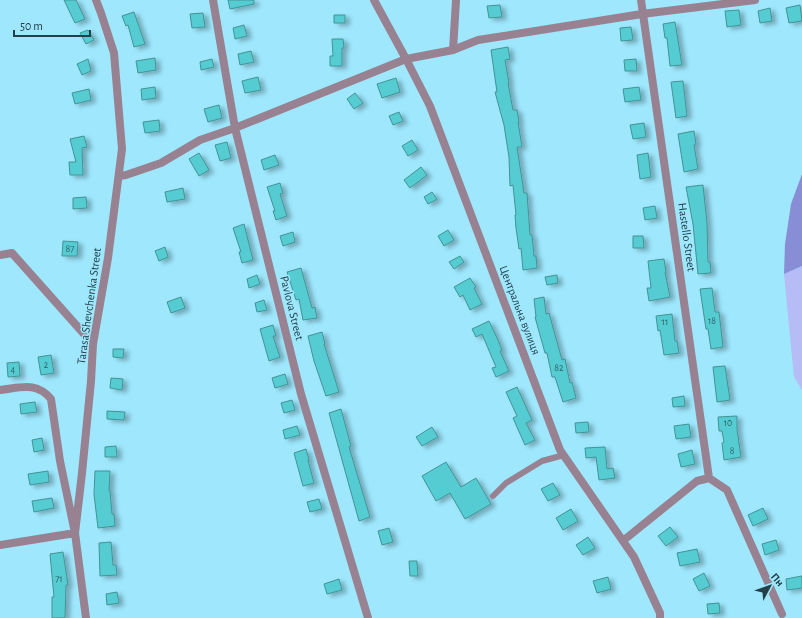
<svg xmlns="http://www.w3.org/2000/svg" width="802" height="618" font-family="'Alegreya Sans',sans-serif">
  <defs>
    <filter id="shadow"><feDropShadow dx="4.5" dy="2.5" stdDeviation="2" flood-color="#0004"/></filter>
  </defs>
  <rect width="100%" height="100%" fill="#9ee7fd"/>
  <path fill="#b6bcf6" d="M802,266V390L794,377L784,274Z"/>
  <path fill="#888ed6" d="M802,174V266L784,274L785,244L791,204Z"/>
  <path fill="#55ccd2" stroke="#429396" filter="url(#shadow)" d="M64,0H76L85,19L75,23Z
    M228,0H254V4L230,9Z
    M500,5L502,17L489,18L487,6Z
    M800,5L802,21L789,23L786,8Z
    M770,8L772,21L760,23L758,11Z
    M739,10L741,25L727,27L725,11Z
    M134,12L145,44L134,47L128,25L126,26L122,16Z
    M203,13L205,27L192,28L190,14Z
    M334,15H345V23H334Z
    M675,22L682,65L670,66L667,38H665L663,24Z
    M244,25L247,36L235,39L233,28Z
    M631,27L633,40L621,41L620,28Z
    M88,30L94,40L86,44L80,33Z
    M332,39H343L344,48H342V66H330V56H333Z
    M508,47L510,59L505,60L509,83H508L513,110H517L519,122H518L522,147H517L524,193H527L530,235H532L534,256H536L537,268L523,270L521,248L519,249L516,228L515,215H516L513,185L510,186L509,157L504,125L495,92H497L491,50Z
    M251,51L254,62L240,65L238,54Z
    M155,58L156,70L138,73L136,61Z
    M88,59L91,71L82,75L77,64Z
    M212,59L214,67L201,70L200,62Z
    M636,59L637,71H625L624,60Z
    M258,77L261,90L245,93L242,81Z
    M396,78L400,92L382,98L377,84Z
    M683,81L687,116L676,118L671,82Z
    M155,87L156,98L142,100L141,89Z
    M639,87L641,100L625,102L623,89Z
    M89,89L91,100L75,104L72,93Z
    M355,93L363,103L354,109L347,99Z
    M219,105L222,118L208,122L204,109Z
    M399,112L403,121L393,125L389,116Z
    M159,120L160,131L145,133L143,122Z
    M644,123L646,137L633,139L630,125Z
    M694,131L696,144L694,145L698,169L684,172L678,134Z
    M84,136L87,147L82,148L83,175H70L69,162H76L70,139Z
    M412,140L418,150L408,156L402,146Z
    M227,142L231,158L220,161L215,145Z
    M199,153L209,170L199,176L189,159Z
    M648,153L651,177L640,179L637,155Z
    M275,155L279,165L264,170L261,160Z
    M421,167L427,175L410,188L404,180Z
    M280,183L283,193L280,194L287,216L276,220L273,211H275L267,187Z
    M703,185L707,223L708,262H710L711,273L698,274L693,224L686,187Z
    M183,188L185,199L167,202L165,192Z
    M432,192L437,199L428,204L424,197Z
    M86,197L87,208L73,209V198Z
    M655,206L657,218L645,220L643,208Z
    M244,224L253,260L242,263L239,252H241L233,228Z
    M448,230L454,240L444,246L438,236Z
    M293,232L295,242L283,246L280,236Z
    M633,236H643L644,248H633Z
    M63,241L78,242L77,256H62Z
    M165,247L168,257L159,261L155,251Z
    M460,256L464,262L454,269L449,262Z
    M664,259L666,272H665L670,297L649,301L647,288H651L648,261Z
    M301,268L312,308L315,307L317,318L303,320L299,299L296,300L287,272Z
    M257,275L260,284L249,288L247,279Z
    M557,275L558,283L547,285L545,277Z
    M470,278L476,287L474,288L482,304L470,310L463,295L460,297L454,287Z
    M712,288L715,312H719L723,347L711,349L708,329H706L700,289Z
    M181,297L185,308L171,313L167,302Z
    M544,297L546,314L549,313L562,360L565,359L570,383L572,382L576,398L563,402L555,377H552L547,353H545L535,317H536L534,299Z
    M264,300L267,310L257,312L255,303Z
    M672,314L675,341H677L679,353L664,355L660,330L658,331L656,316Z
    M489,321L498,340L502,350L500,351L509,371L496,377L492,368L496,367L482,334L476,337L472,329Z
    M273,325L276,336H273L280,357L269,361L260,329Z
    M322,332L325,344H324L339,392L326,396L314,361L308,336Z
    M113,349H124L123,358L113,357Z
    M51,355L54,373L41,375L38,357Z
    M19,362L20,376L8,377L7,363Z
    M725,366L730,400L717,402L713,367Z
    M285,374L288,384L275,388L272,378Z
    M111,378L123,379L122,390L110,388Z
    M517,387L532,420L526,423L535,440L525,445L513,418L517,416L506,392Z
    M684,396L685,406L673,407L672,398Z
    M292,400L295,410L284,413L281,403Z
    M35,402L37,412L21,414L20,404Z
    M341,409L351,446L349,447L370,517L359,521L329,413Z
    M107,411L125,412L124,420L107,419Z
    M737,416V429L741,457L724,460L722,443L724,442L722,431H719L718,417Z
    M588,422L589,432L576,433L575,423Z
    M689,424L691,437L676,439L674,426Z
    M297,426L300,435L285,439L283,430Z
    M432,427L438,437L422,446L416,437Z
    M42,438L44,450L34,452L32,440Z
    M116,446L117,457H105V447Z
    M605,447L607,469L613,468L615,478L599,480L596,457L586,458L585,448Z
    M306,449L309,460H308L314,483L303,486L294,453Z
    M692,450L695,464L681,467L678,454Z
    M446,462L461,487L476,478L491,504L465,519L450,493L436,501L422,476Z
    M48,471L49,482L30,485L28,474Z
    M95,471H110L109,491H110L112,514H114L115,526L98,528L94,494Z
    M553,483L560,495L548,501L541,489Z
    M52,498L54,508L34,512L32,501Z
    M319,499L322,509L310,512L307,502Z
    M763,508L768,519L753,526L748,515Z
    M571,509L578,521L563,530L556,518Z
    M670,527L678,537L666,546L658,536Z
    M389,528L393,542L382,545L378,531Z
    M588,537L595,548L583,555L576,545Z
    M776,540L779,550L765,555L762,544Z
    M111,542L113,565H116L117,575L100,576L99,543Z
    M697,549L700,562L680,566L677,553Z
    M63,552L68,585H66L65,618H52V597H54L50,554Z
    M409,561H417L418,576H410Z
    M704,573L710,586L699,591L693,579Z
    M802,576V588L787,590L786,579Z
    M608,577L611,589L597,593L593,581Z
    M339,579L342,590L327,594L324,584Z
    M117,592L119,603L107,605L106,594Z
    M719,603L720,613L708,614L707,604Z"/>
  <g fill="none" stroke-linecap="round" stroke-linejoin="round">
    <path stroke="#988190" stroke-width="6" d="M493,496L506,483L542,461L564,455"/>
    <path stroke="#988190" stroke-width="8" d="M213,0L235,128L301,394L368,618
      M374,0L406,59L430,106L560,450L634,557L660,613V618
      M641,0L709,478L727,490L782,614
      M453,50L456,0
      M119,176L126,175L161,163L200,140L235,128L406,59L453,50L478,40L642,14L755,0
      M0,255L12,253L93,344
      M0,390C20,388 36,381 51,399L60,461L75,533L0,545
      M624,540L697,481L709,478
      M86,618L75,533L82,473L91,381L93,344L108,258L122,149L114,53L101,13L96,0"/>
  </g>
  <g text-anchor="middle" dominant-baseline="central" stroke-width="3" stroke-linejoin="round" paint-order="stroke">
    <g font-size="10" fill="#2f636b">
      <text x="70" y="249">87</text>
      <text x="712" y="321">18</text>
      <text x="665" y="322">11</text>
      <text x="46" y="365">2</text>
      <text x="559" y="368">82</text>
      <text x="13" y="370">4</text>
      <text x="728" y="423">10</text>
      <text x="732" y="451">8</text>
      <text x="59" y="579">71</text>
    </g>
    <g font-size="12" fill="#224049" stroke="#9ee7fd">
      <text transform="translate(687 237) rotate(82)">Hastello Street</text>
      <text transform="translate(89 306) rotate(-82)">Tarasa Shevchenka Street</text>
      <text transform="translate(292 308) rotate(76)">Pavlova Street</text>
      <text transform="translate(520 310) rotate(69)">Центральна вулиця</text>
    </g>
  </g>
  <g transform="translate(770 586) rotate(49)" stroke="#9ee7fd" stroke-width="3" paint-order="stroke">
  <path d="M0-3L7 15L0 10L-7 15Z" fill="#224049"/>
  <text y="-6" font-size="11" font-weight="bold" text-anchor="middle" fill="#224049">Пн</text>
  </g>
  <path d="M14 30v6h76v-6" fill="none" stroke="#224049" stroke-width="2"/>
  <text x="20" y="30" font-size="12" fill="#224049" stroke="#9ee7fd" stroke-width="3" paint-order="stroke">50 m</text>
</svg>
